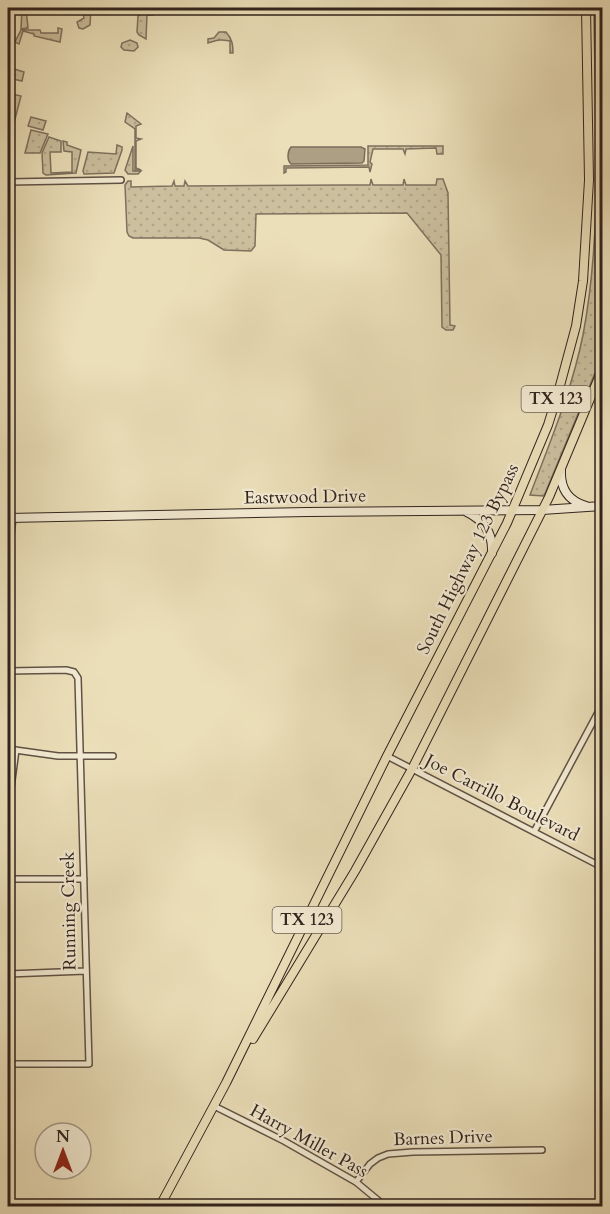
<svg xmlns="http://www.w3.org/2000/svg" width="610" height="1214" font-family="Cardo,serif">
  <defs>
    <pattern id="grass-dots" width="8" height="8" patternUnits="userSpaceOnUse" patternTransform="scale(1.5)"><rect width="8" height="8" fill="#cbbf9e"/><path d="M2 2h.1M6 6h.1" fill="none" stroke="#afa488" stroke-width="1.8" stroke-linecap="round"/></pattern>
  </defs>
  <rect width="100%" height="100%" fill="#ebdfb9"/>
  <filter id="stains"><feTurbulence type="fractalNoise" baseFrequency=".00333" numOctaves="4"/><feColorMatrix values="0 0 0 0 .2 0 0 0 0 .09 0 0 0 0 .02 0 0 0 .5 -.17"/></filter>
  <radialGradient id="worn" r=".72"><stop offset=".6" stop-color="#630" stop-opacity="0"/><stop offset="1" stop-color="#630" stop-opacity=".3"/></radialGradient>
  <path fill="url(#grass-dots)" stroke="#7e715e" stroke-width="1.5" d="M22,8H26L28,28L21,29Z
    M82,8L91,9L90,25L83,29L79,28L77,22L84,18Z
    M596,8H602V356L544,496L530,495C550,442 572,390 583,335C603,230 595,121 594,15Z
    M145,12H155L153,15H147L146,39L139,35L137,32L138,16Z
    M58,28L62,29L60,42L34,36V34L23,31L19,44L15,42L21,30H40L41,33H58Z
    M219,32H226C232,39 233,44 233,53H230V41C219,39 218,40 208,43V39L214,38Z
    M130,40L137,43L138,47L134,51L124,50L121,47L122,43Z
    M8,67L24,72L22,81L8,78Z
    M8,93L21,96L14,123L8,121Z
    M127,113L141,124L136,126V138L141,139L136,141V168L141,170H135V129L125,122Z
    M31,117L46,121L43,130L28,126Z
    M31,130L48,134L40,153H25Z
    M49,137L61,141V152H50L51,173L72,172V152L64,151L63,141L67,142V145L81,150L76,173L46,175L43,173L42,153Z
    M117,145L122,147V150L114,173L84,174L83,171L88,152L116,154Z
    M133,146V171H141L138,174H128L125,170Z
    M368,146H443V154H437L436,148L406,149L405,154L403,149H373L370,162L372,164L370,172L369,167L286,168V172L284,173V166L368,165Z
    M371,179L373,185H403L404,179L406,185H436L437,179H443L448,193L450,325L455,326L453,330H446L442,327L441,255L407,213L256,214L255,246L251,251L224,250L208,240L199,238H133L129,236L127,232L125,185L128,181H131V187L172,186L174,181L175,186H184L185,181L188,186L344,185H370Z"/>
  <path fill="#ac9f84" stroke="#7b6d5b" stroke-width="1.5" d="M291,147H361L365,149L364,161L362,163L291,164C287,160 287,152 291,147Z"/>
  <g fill="none" stroke-linecap="round" stroke-linejoin="round">
    <g stroke="#605244" stroke-width="8">
      <path id="street" d="M8,182L121,180
        M8,558L13,518
        M8,671L66,670L74,672L78,678L89,1064H8
        M8,749L58,756H113
        M387,756L602,867
        M8,810L16,750
        M534,832L602,705
        M8,879H84
        M8,974L86,971
        M214,1106L284,1141L356,1182L385,1206
        M356,1182L370,1164L378,1158L388,1154L413,1152L542,1150"/>
    </g>
    <g stroke="#31231d" stroke-width="10">
      <path id="secondary" d="M561,470C560,488 568,501 586,506
        M465,511C483,520 493,531 492,553
        M8,518L308,512L542,510L602,506"/>
    </g>
    <g stroke="#31231d" stroke-width="10">
      <path id="primary" d="M253,1039L355,871L412,769L549,497L602,370
        M160,1206L226,1083L387,756L507,523L548,425L558,393L576,326L583,281L589,180L586,8"/>
    </g>
    <use href="#street" stroke="#f2ead2" stroke-width="5"/>
    <use href="#secondary" stroke="#f2ead2" stroke-width="8"/>
    <use href="#primary" stroke="#ebdfb9" stroke-width="8"/>
  </g>
  <g text-anchor="middle" dominant-baseline="central" stroke-width="4.5" stroke-linejoin="round" paint-order="stroke">
    <g fill="#f2ead2" stroke="#6b5f53" stroke-width="1.5">
      <rect x="521.5" y="386" width="69" height="26" rx="4.5"/>
      <rect x="272.5" y="907" width="69" height="26" rx="4.5"/>
    </g>
    <g font-size="16" font-weight="bold" fill="#31231d">
      <text x="556" y="399">TX 123</text>
      <text x="307" y="920">TX 123</text>
    </g>
    <g font-size="18" fill="#31231d" stroke="#f2ead2">
      <text transform="translate(305 497) rotate(-1)">Eastwood Drive</text>
      <text transform="translate(468 559) rotate(-64)">South Highway 123 Bypass</text>
      <text transform="translate(502 798) rotate(27)">Joe Carrillo Boulevard</text>
      <text transform="translate(69 911) rotate(-91)">Running Creek</text>
      <text transform="translate(443 1138) rotate(-2)">Barnes Drive</text>
      <text transform="translate(309 1141) rotate(29)">Harry Miller Pass</text>
    </g>
  </g>
  <rect width="610" height="1214" fill="none" stroke="#ebdfb9" stroke-width="30"/>
  <rect x="9" y="9" width="592" height="1196" fill="none" stroke="#31231d" stroke-width="3"/>
  <rect x="15" y="15" width="580" height="1184" fill="none" stroke="#31231d" stroke-width="1.5"/>
  <g transform="translate(63 1151)"><circle r="28" fill="#f2ead2" stroke="#a59a8a" stroke-width="1.5"/>
  <path d="M0-4.5L10 22L0 15L-10 22Z" fill="#8f2418"/>
  <text y="-9" font-size="16" font-weight="bold" text-anchor="middle" fill="#31231d">N</text>
  </g>
  <rect width="100%" height="100%" filter="url(#stains)"/>
  <rect width="100%" height="100%" fill="url(#worn)"/>
</svg>
